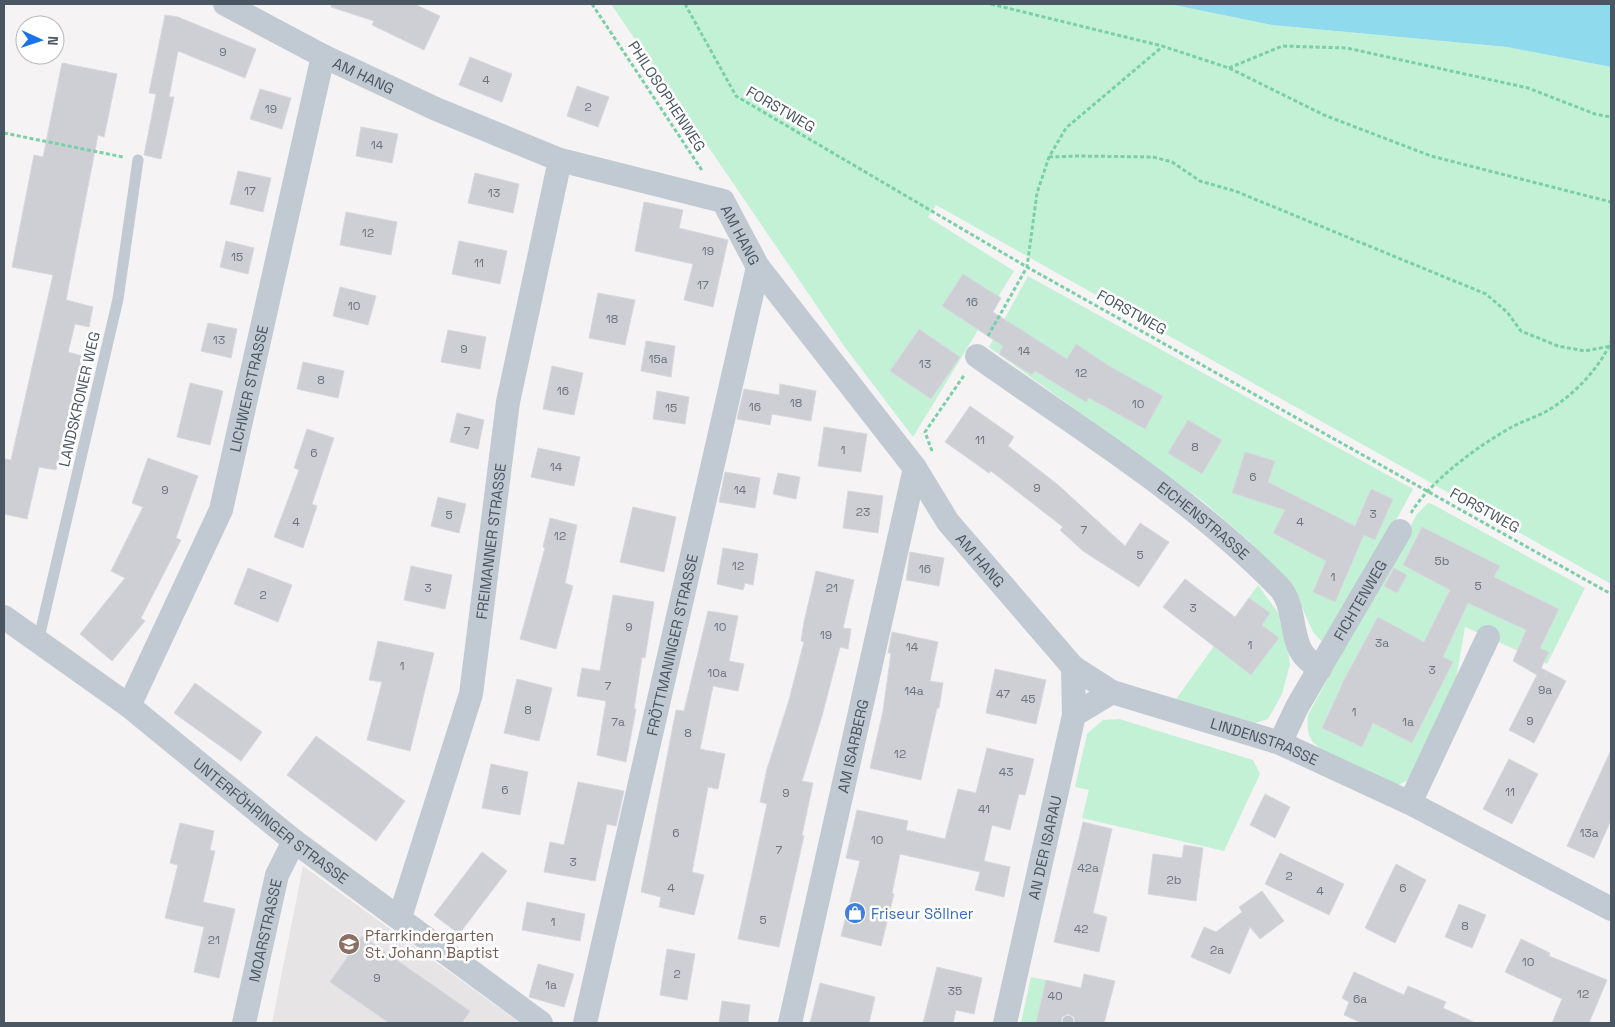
<svg xmlns="http://www.w3.org/2000/svg" width="1615" height="1027" font-family="'Space Grotesk',sans-serif">
  <rect width="100%" height="100%" fill="#f5f3f3"/>
  <path fill="#e6e4e5" d="M303,866L520,1023H272Z"/>
  <path fill="#c3f1d5" d="M611,4H1169L1272,25L1507,47L1611,67V584L936,205L928,217L1014,271L913,437L844,346Z
    M1028,276L1413,489L1333,636L1321,641L1313,632L1294,589L1249,541L1204,502L989,347Z
    M1428,503L1432,504L1585,588L1547,664L1465,627L1455,685L1411,779L1398,785C1380,776 1322,755 1312,741C1307,733 1307,724 1308,715L1417,514Z
    M1258,585L1284,621L1290,664L1282,694L1268,719L1255,723L1176,699Z
    M1119,719L1253,760L1260,774L1224,851L1082,818L1089,790L1075,787L1087,734L1103,720Z
    M1031,977L1046,980L1036,1023H1021Z"/>
  <path fill="#90daee" d="M1169,4H1611V67L1507,47L1272,25Z"/>
  <path fill="#cdcfd5" stroke="#d7d9de" d="M331,4H414L440,16L424,50L372,25L374,21L331,7Z
    M165,15L178,17L256,49L245,78L178,51L169,97H174L161,159L144,155L156,94L149,93Z
    M470,57L512,74L502,102L459,85Z
    M62,63L117,74L104,137L98,135L66,300L93,307L89,327L75,324L68,352L82,356L56,470L39,467L27,519L4,514V459L11,460L53,275L12,267L34,155L43,157Z
    M577,86L609,97L598,127L567,116Z
    M260,89L291,98L282,129L250,119Z
    M361,127L398,134L392,163L356,156Z
    M238,171L271,178L263,212L230,204Z
    M475,173L519,184L513,213L468,203Z
    M644,202L683,210L679,228L728,240L713,307L684,300L693,264L635,251Z
    M346,212L397,222L391,255L340,245Z
    M226,241L254,248L248,274L220,267Z
    M459,241L507,251L500,284L452,274Z
    M963,274L1001,298L993,312L1067,359L1076,344L1109,366L1163,396L1145,429L1089,398L1086,402L1035,371L1032,375L999,354L1003,346L942,306Z
    M340,287L376,296L368,325L333,316Z
    M598,293L635,300L625,345L589,338Z
    M208,323L237,329L231,358L201,351Z
    M919,329L960,357L931,399L890,371Z
    M448,330L486,337L480,369L441,362Z
    M646,341L675,346L671,377L641,371Z
    M303,362L344,371L338,398L297,389Z
    M552,366L583,373L574,415L543,409Z
    M190,383L223,391L210,445L177,437Z
    M780,384L816,391L811,421L772,414L770,425L737,419L744,389L779,395Z
    M657,391L689,397L685,424L653,419Z
    M970,406L1014,437L1008,446L1057,484L1125,546L1140,523L1169,542L1139,587L1083,551L1060,530L1063,527L991,471L989,473L945,442Z
    M457,413L484,420L478,449L450,442Z
    M1188,420L1222,440L1202,474L1168,453Z
    M824,427L867,434L861,472L818,466Z
    M307,429L334,438L312,504L317,506L303,548L274,537L299,470L294,468Z
    M538,448L580,457L574,486L531,477Z
    M1245,452L1275,461L1268,482L1355,526L1371,489L1393,499L1375,540L1364,535L1335,602L1313,592L1326,561L1273,533L1285,510L1232,493Z
    M148,458L198,476L176,538L181,540L141,618L145,621L112,661L80,634L125,578L111,571L143,507L132,503Z
    M725,472L760,478L755,508L719,502Z
    M778,473L800,477L796,499L773,494Z
    M848,491L883,496L878,533L843,528Z
    M438,497L466,504L459,533L431,526Z
    M633,507L676,517L664,572L620,562Z
    M550,518L577,525L565,583L573,586L556,649L520,639L545,548L543,547Z
    M1422,527L1500,566L1494,577L1559,609L1540,648L1549,652L1541,668L1566,681L1534,743L1509,730L1537,675L1513,661L1526,630L1468,603L1443,657L1453,662L1412,743L1373,723L1362,747L1322,728L1345,678L1378,617L1424,642L1450,590L1403,565Z
    M723,548L758,554L753,585L745,583L743,590L717,584Z
    M910,552L944,558L939,586L906,580Z
    M411,566L452,575L445,609L404,600Z
    M248,568L292,585L278,622L234,604Z
    M1394,568L1407,575L1397,593L1384,586Z
    M816,571L854,580L843,628L851,629L848,649L840,647L822,716L802,781L813,783L802,835L804,836L779,947L738,939L767,804L760,802L767,769L789,700L804,642L801,641L804,622Z
    M1185,579L1235,617L1249,598L1270,613L1262,625L1279,638L1251,675L1163,607Z
    M613,595L654,602L645,658L642,657L634,709H636L626,762L597,755L606,701L577,696L582,668L600,671Z
    M708,611L738,616L729,661L744,664L738,691L713,686L700,749L725,754L718,789L708,787L692,872L704,875L694,915L659,907L661,897L641,892L676,710L684,711Z
    M892,632L938,642L930,681L943,683L939,708H937L921,780L870,768L883,711L891,653H888Z
    M378,641L434,653L410,751L367,740L382,682L369,680Z
    M995,669L1046,680L1036,724L986,713Z
    M517,679L552,688L539,741L504,733Z
    M195,683L262,732L241,761L174,713Z
    M316,736L405,801L376,841L287,775Z
    M987,748L1034,759L1025,795L1019,794L1010,830L992,825L984,861L1010,867L1004,897L975,890L980,872L900,854L892,893L894,894L881,946L841,936L860,861L846,858L857,810L908,821L906,830L945,839L958,789L976,793Z
    M1611,750V820L1594,858L1567,846Z
    M1509,759L1538,774L1512,824L1483,809Z
    M491,764L528,772L520,815L482,808Z
    M578,782L624,791L616,826L607,824L595,881L544,872L550,842L564,845Z
    M1265,794L1290,807L1275,838L1250,825Z
    M1083,822L1112,829L1093,913L1107,917L1099,952L1054,942Z
    M180,823L214,831L210,850L215,851L203,902L235,909L219,978L194,972L204,927L165,918L178,865L170,863Z
    M1184,845L1203,848L1196,901L1148,894L1153,854L1182,858Z
    M482,852L507,871L459,934L434,915Z
    M1280,853L1344,884L1329,915L1265,884Z
    M1396,864L1426,880L1395,943L1365,928Z
    M1262,891L1284,921L1260,939L1250,927L1230,974L1191,957L1204,927L1216,932L1242,912L1239,907Z
    M527,902L585,914L580,941L522,930Z
    M1459,904L1486,915L1472,948L1445,937Z
    M362,936L470,1011L462,1023H389L330,982Z
    M1521,939L1550,953L1549,956L1607,980L1589,1023H1552L1562,999L1505,972Z
    M667,949L695,954L687,1000L660,995Z
    M538,964L574,974L564,1007L529,997Z
    M937,967L982,978L974,1014L956,1010L953,1023H923Z
    M1354,972L1404,995L1408,986L1446,1002L1443,1008L1476,1023H1362L1344,1015L1349,1002L1342,998Z
    M1084,974L1115,981L1104,1023H1075L1074,1017L1068,1014L1062,1017L1061,1023H1036L1046,980L1081,988Z
    M820,983L875,997L869,1023H810Z
    M722,1001L750,1005L748,1023H719Z"/>
  <g fill="none" stroke-linecap="round" stroke-linejoin="round">
    <path stroke="#7ad0a6" stroke-width="3" stroke-dasharray="4 2.5" stroke-linecap="butt" d="M592,4L703,172
      M685,4L736,96L1027,267L1611,594
      M991,4L1162,46L1229,68L1324,115L1431,156L1611,202
      M1229,68L1282,46L1347,48L1528,88L1595,114L1611,117
      M4,133L123,157
      M1049,157L1078,156L1153,157L1172,162L1200,181L1235,191L1486,294L1507,312L1521,331L1558,346L1585,351L1611,346
      M988,336L1027,267L1037,193L1049,157L1066,128L1162,47
      M932,451L925,432L965,374
      M1411,513C1430,481 1479,445 1512,427C1523,421 1536,417 1547,411C1574,395 1598,370 1611,342"/>
    <path stroke="#c1cad2" stroke-width="11" d="M38,642L118,299L138,160
      M1068,1023V1021"/>
    <g stroke="#c1cad2" stroke-width="24">
      <path id="s1" d="M225,4L323,56L436,109L560,160L723,201L758,267L915,468L948,522L1073,667L1112,692L1280,743L1410,803L1611,909"/>
      <path id="s2" d="M977,356C1080,429 1191,497 1279,587C1296,605 1290,637 1303,654C1307,660 1315,665 1320,669"/>
      <path id="s3" d="M4,617L129,706L294,841L541,1023"/>
      <path d="M1073,667L1074,715"/>
      <path id="s4" d="M129,706L221,510L323,56"/>
      <path id="s5" d="M1280,743L1297,707L1400,531"/>
      <path d="M1410,803L1488,637"/>
      <path id="s6" d="M400,917L471,694L508,402L560,160"/>
      <path id="s7" d="M244,1023L277,875L294,841"/>
      <path id="s8" d="M585,1023L758,267"/>
      <path id="s9" d="M790,1023L915,468"/>
      <path id="s10" d="M1005,1023L1074,715L1112,692"/>
    </g>
  </g>
  <defs>
    <g id="shop-disc" transform="scale(1.125)"><circle r="9.5" fill="#3f7fe0" stroke="#fff"/><path d="M-5-2.5h2.3a2.7 3.5 0 0 1 5.4 0H5L5.5 6h-11ZM-1.5-2.5h3a1.5 2.3 0 0 0-3 0Z" fill="#fff"/></g>
    <g id="school-disc" transform="scale(1.125)"><circle r="9.5" fill="#8d6e63" stroke="#fff"/><path d="M0-5L7-2L0 1L-7-2ZM-4 1L0 2.5L4 1V4Q0 6-4 4Z" fill="#fff"/></g>
  </defs>
  <g fill-rule="evenodd">
    <use href="#shop-disc" x="855" y="913"/>
    <use href="#school-disc" x="349" y="944"/>
  </g>
  <g text-anchor="middle" dominant-baseline="central" stroke-width="5" stroke-linejoin="round" paint-order="stroke">
    <g font-size="12" fill="#6b747e">
      <text x="223" y="52">9</text>
      <text x="486" y="80">4</text>
      <text x="588" y="107">2</text>
      <text x="271" y="109">19</text>
      <text x="377" y="145">14</text>
      <text x="250" y="191">17</text>
      <text x="494" y="193">13</text>
      <text x="368" y="233">12</text>
      <text x="708" y="251">19</text>
      <text x="237" y="257">15</text>
      <text x="479" y="263">11</text>
      <text x="703" y="285">17</text>
      <text x="972" y="302">16</text>
      <text x="354" y="306">10</text>
      <text x="612" y="319">18</text>
      <text x="219" y="340">13</text>
      <text x="464" y="349">9</text>
      <text x="1024" y="351">14</text>
      <text x="658" y="359">15a</text>
      <text x="925" y="364">13</text>
      <text x="1081" y="373">12</text>
      <text x="321" y="380">8</text>
      <text x="563" y="391">16</text>
      <text x="796" y="403">18</text>
      <text x="1138" y="404">10</text>
      <text x="755" y="407">16</text>
      <text x="671" y="408">15</text>
      <text x="467" y="431">7</text>
      <text x="980" y="440">11</text>
      <text x="1195" y="447">8</text>
      <text x="843" y="450">1</text>
      <text x="314" y="453">6</text>
      <text x="556" y="467">14</text>
      <text x="1253" y="477">6</text>
      <text x="1037" y="488">9</text>
      <text x="165" y="490">9</text>
      <text x="740" y="490">14</text>
      <text x="863" y="512">23</text>
      <text x="1373" y="514">3</text>
      <text x="449" y="515">5</text>
      <text x="296" y="522">4</text>
      <text x="1300" y="522">4</text>
      <text x="1084" y="530">7</text>
      <text x="560" y="536">12</text>
      <text x="1140" y="555">5</text>
      <text x="1442" y="561">5b</text>
      <text x="738" y="566">12</text>
      <text x="925" y="569">16</text>
      <text x="1333" y="577">1</text>
      <text x="1478" y="586">5</text>
      <text x="428" y="588">3</text>
      <text x="832" y="588">21</text>
      <text x="263" y="595">2</text>
      <text x="1193" y="608">3</text>
      <text x="629" y="627">9</text>
      <text x="720" y="627">10</text>
      <text x="826" y="635">19</text>
      <text x="1382" y="643">3a</text>
      <text x="1250" y="645">1</text>
      <text x="912" y="647">14</text>
      <text x="402" y="666">1</text>
      <text x="1432" y="670">3</text>
      <text x="717" y="673">10a</text>
      <text x="608" y="686">7</text>
      <text x="1545" y="690">9a</text>
      <text x="914" y="691">14a</text>
      <text x="1003" y="694">47</text>
      <text x="1028" y="699">45</text>
      <text x="528" y="710">8</text>
      <text x="1354" y="712">1</text>
      <text x="1530" y="721">9</text>
      <text x="618" y="722">7a</text>
      <text x="1408" y="722">1a</text>
      <text x="688" y="733">8</text>
      <text x="900" y="754">12</text>
      <text x="1006" y="772">43</text>
      <text x="505" y="790">6</text>
      <text x="1510" y="792">11</text>
      <text x="786" y="793">9</text>
      <text x="984" y="809">41</text>
      <text x="676" y="833">6</text>
      <text x="1589" y="833">13a</text>
      <text x="877" y="840">10</text>
      <text x="779" y="850">7</text>
      <text x="573" y="862">3</text>
      <text x="1088" y="868">42a</text>
      <text x="1289" y="876">2</text>
      <text x="1174" y="880">2b</text>
      <text x="671" y="888">4</text>
      <text x="1403" y="888">6</text>
      <text x="1320" y="891">4</text>
      <text x="763" y="920">5</text>
      <text x="553" y="922">1</text>
      <text x="1465" y="926">8</text>
      <text x="1081" y="929">42</text>
      <text x="214" y="940">21</text>
      <text x="1217" y="950">2a</text>
      <text x="1528" y="962">10</text>
      <text x="677" y="974">2</text>
      <text x="377" y="978">9</text>
      <text x="551" y="985">1a</text>
      <text x="955" y="991">35</text>
      <text x="1583" y="994">12</text>
      <text x="1055" y="996">40</text>
      <text x="1360" y="999">6a</text>
    </g>
    <g font-size="15" fill="#4a5661" stroke="#fff">
      <text stroke="none"><textPath href="#s1" startOffset="156">AM HANG</textPath></text>
      <text transform="translate(667 96) rotate(57)">PHILOSOPHENWEG</text>
      <text transform="translate(781 109) rotate(30)">FORSTWEG</text>
      <text stroke="none"><textPath href="#s1" startOffset="576">AM HANG</textPath></text>
      <text transform="translate(1132 312) rotate(29)">FORSTWEG</text>
      <text stroke="none"><textPath href="#s4" startOffset="341">LICHWER STRASSE</textPath></text>
      <text transform="translate(79 399) rotate(-77)">LANDSKRONER WEG</text>
      <text transform="translate(1485 510) rotate(29)">FORSTWEG</text>
      <text stroke="none"><textPath href="#s2" startOffset="280">EICHENSTRASSE</textPath></text>
      <text stroke="none"><textPath href="#s6" startOffset="388">FREIMANNER STRASSE</textPath></text>
      <text stroke="none"><textPath href="#s1" startOffset="981">AM HANG</textPath></text>
      <text stroke="none"><textPath href="#s5" startOffset="164">FICHTENWEG</textPath></text>
      <text stroke="none"><textPath href="#s8" startOffset="388">FRÖTTMANINGER STRASSE</textPath></text>
      <text stroke="none"><textPath href="#s1" startOffset="1329">LINDENSTRASSE</textPath></text>
      <text stroke="none"><textPath href="#s9" startOffset="284">AM ISARBERG</textPath></text>
      <text stroke="none"><textPath href="#s3" startOffset="336">UNTERFÖHRINGER STRASSE</textPath></text>
      <text stroke="none"><textPath href="#s10" startOffset="180">AN DER ISARAU</textPath></text>
      <text stroke="none"><textPath href="#s7" startOffset="95">MOARSTRASSE</textPath></text>
    </g>
    <g font-size="15" fill="#366cbe" stroke="#fff" text-anchor="start">
      <text x="871" y="913">Friseur Söllner</text>
    </g>
    <g font-size="15" fill="#785e54" stroke="#fff" text-anchor="start">
      <text x="365" y="935">Pfarrkindergarten<tspan x="365" dy="17">St. Johann Baptist</tspan></text>
    </g>
  </g>
  <rect width="1615" height="1027" fill="none" stroke="#4a5661" stroke-width="10"/>
  <g transform="translate(40 40) rotate(93)"><circle r="24" fill="#ffffff" stroke="#b7bbc0"/>
  <path d="M0-4L9 19L0 12L-9 19Z" fill="#1a73e8"/>
  <text y="-8" font-size="14" font-weight="bold" text-anchor="middle" fill="#4a5661">N</text>
  </g>
</svg>
